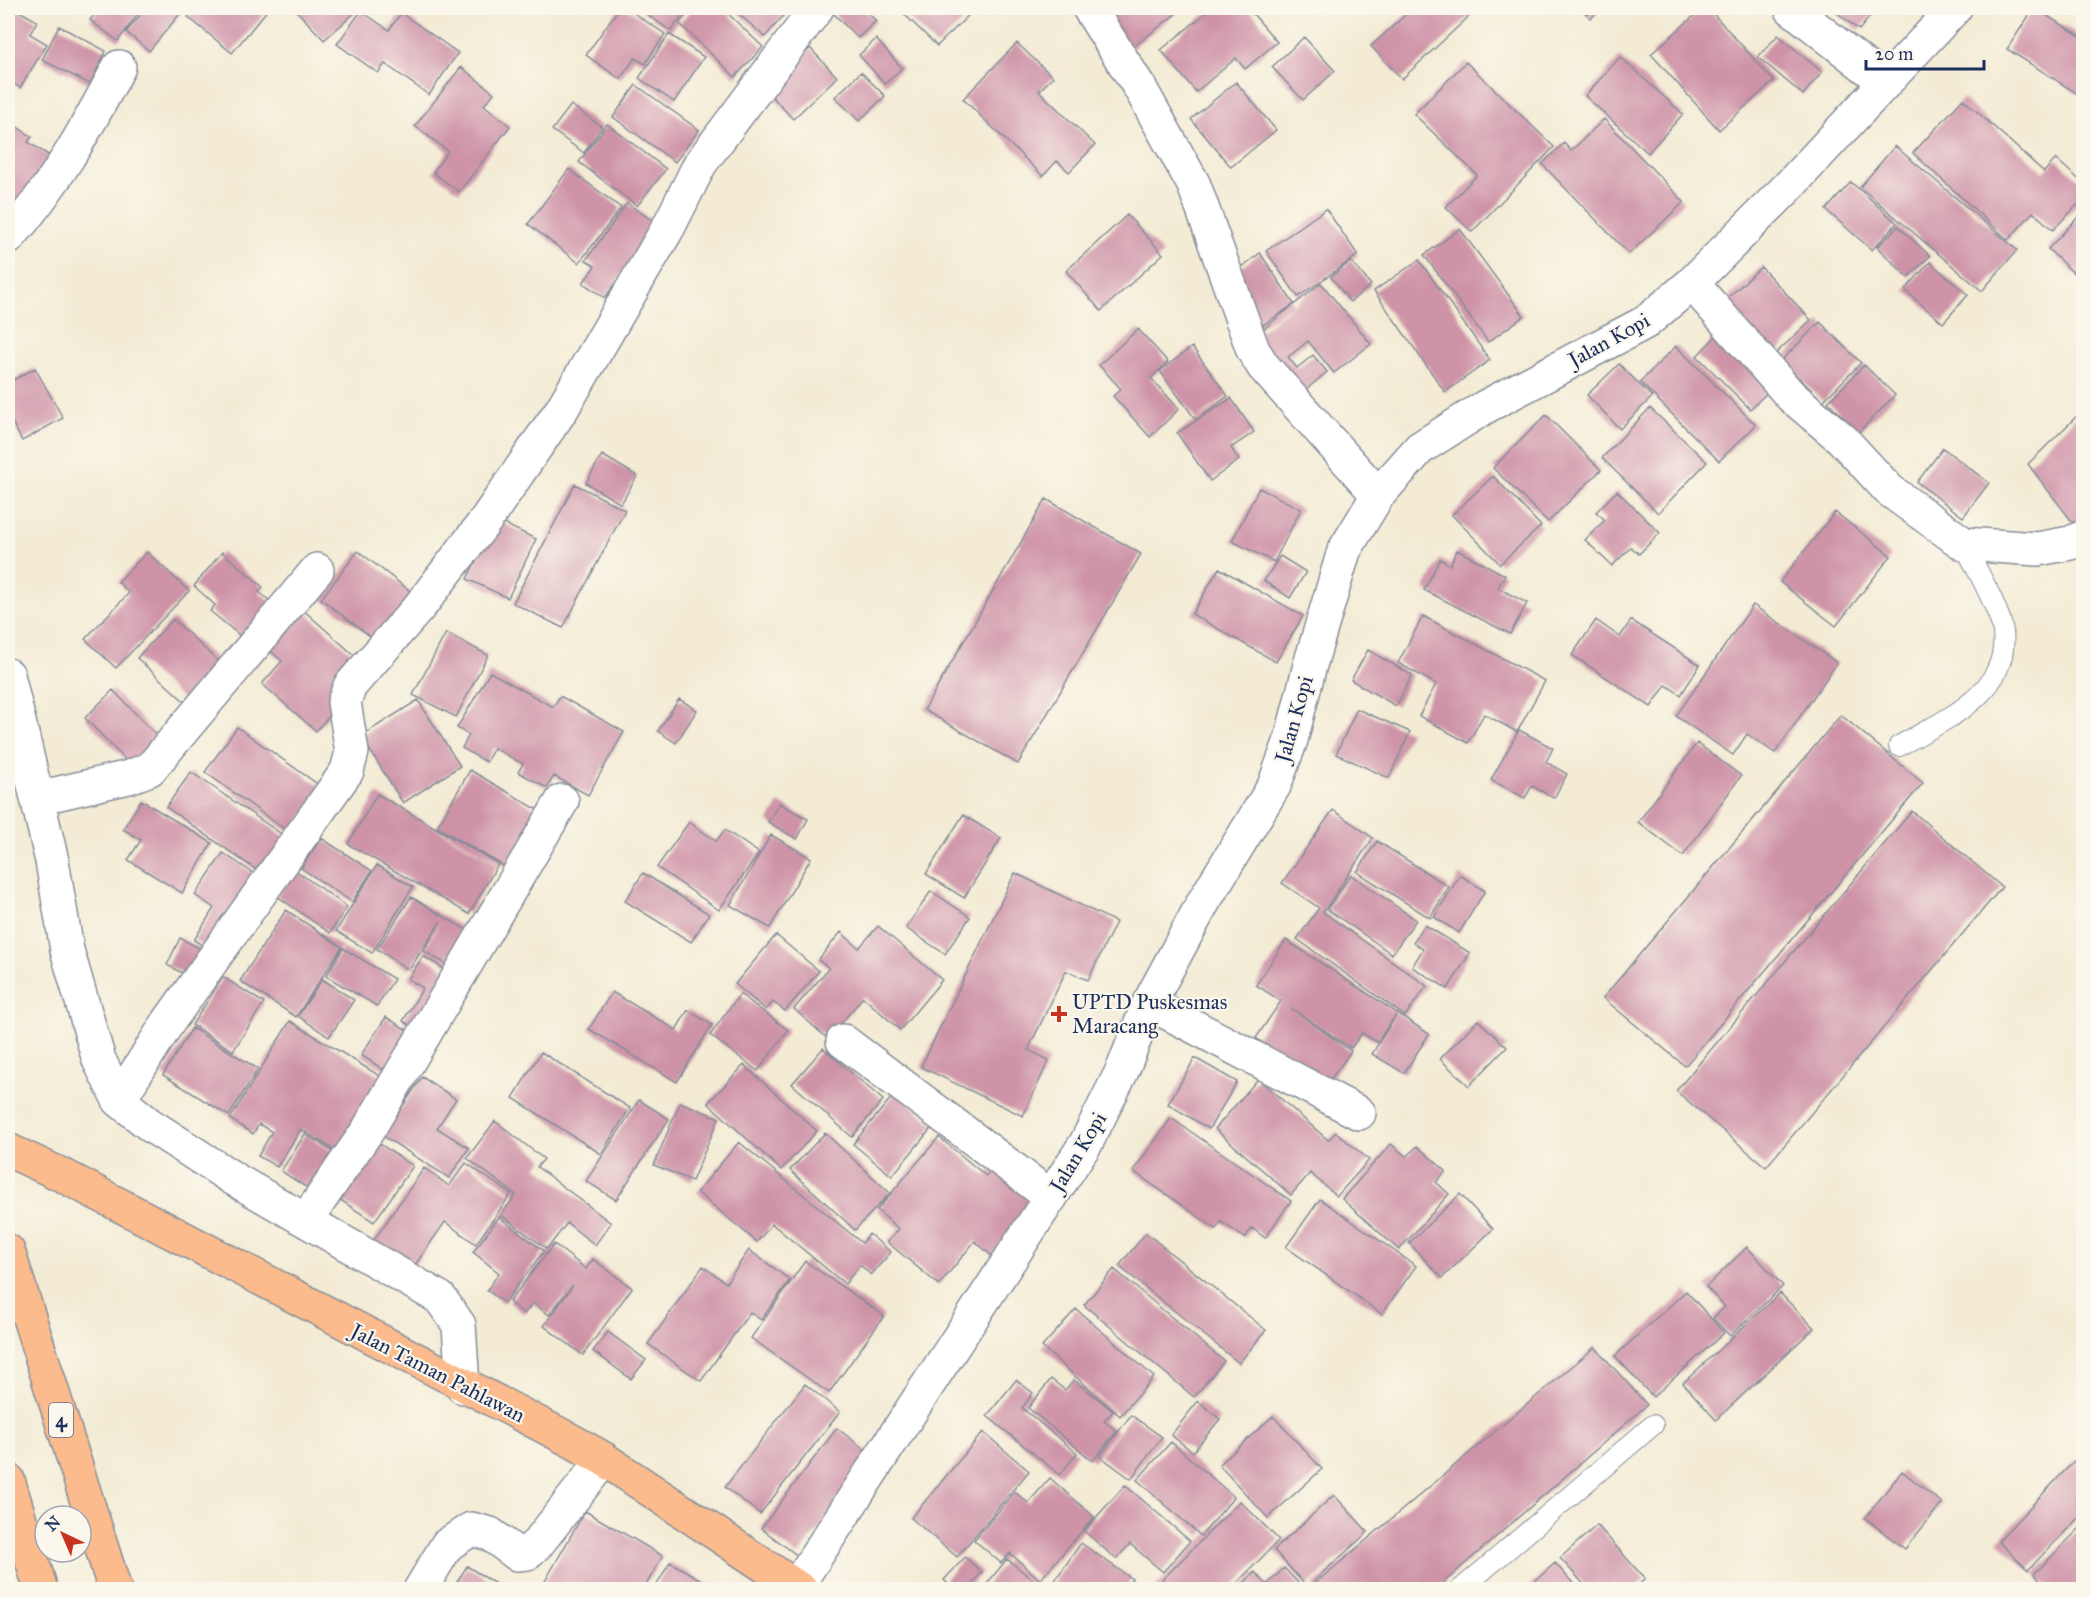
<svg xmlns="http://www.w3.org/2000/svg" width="2091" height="1597" font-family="'IM FELL Great Primer',serif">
  <rect width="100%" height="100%" fill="#fbf7ec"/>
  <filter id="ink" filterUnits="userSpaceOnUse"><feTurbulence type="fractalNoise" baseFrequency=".0167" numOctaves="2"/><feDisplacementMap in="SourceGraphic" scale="12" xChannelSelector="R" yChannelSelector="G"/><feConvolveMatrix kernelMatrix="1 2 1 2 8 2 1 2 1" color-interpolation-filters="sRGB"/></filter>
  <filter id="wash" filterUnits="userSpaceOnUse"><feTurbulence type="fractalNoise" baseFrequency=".008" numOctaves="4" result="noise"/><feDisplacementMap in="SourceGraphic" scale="24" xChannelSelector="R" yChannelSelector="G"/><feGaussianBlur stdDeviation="1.35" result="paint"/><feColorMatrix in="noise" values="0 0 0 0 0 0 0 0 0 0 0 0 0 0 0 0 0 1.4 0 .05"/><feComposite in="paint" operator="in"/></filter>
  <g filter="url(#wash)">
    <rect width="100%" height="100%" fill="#f3ebd4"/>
    <g id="blocks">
      <path fill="#ce93a7" d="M8,8H14L37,21L30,34L47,44L20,88L8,80V72L11,66L8,63Z
        M99,8H142L118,41L90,20Z
        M146,8H185L149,51L126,32Z
        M196,8H269L232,53L188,17Z
        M294,8H354L357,11L324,40Z
        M619,8H626L665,34L645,64L635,58L620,79L586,55Z
        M638,8H687L671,31Z
        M693,8H722L763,47L735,77L679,23Z
        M732,8H790L765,37Z
        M835,8H863L876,21L858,38L831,11Z
        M898,8H976L937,46Z
        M1116,8H1183L1127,52L1101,20Z
        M1212,8H1248L1277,42L1245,69L1236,58L1196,92L1161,50Z
        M1413,8H1478L1402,79L1371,46Z
        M1580,8H1602L1591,18Z
        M1703,8H1708L1774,81L1719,130L1651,54Z
        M1831,8H1877L1859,30Z
        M2034,8L2084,38V98L2007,49Z
        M361,11L389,30L401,13L458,53L429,95L385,64L378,73L337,44Z
        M59,26L106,51L90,84L42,60Z
        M669,34L704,57L674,102L639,78Z
        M1778,35L1822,72L1803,95L1758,57Z
        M1304,37L1335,71L1303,100L1272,67Z
        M876,39L902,68L885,84L859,55Z
        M1017,43L1053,77L1039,91L1095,145L1069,172L1057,161L1043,176L963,99Z
        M810,48L837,77L793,119L766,90Z
        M1620,57L1683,114L1648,153L1585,96Z
        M1466,62L1554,147L1472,232L1446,207L1477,175L1414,114Z
        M461,67L494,93L484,105L510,126L459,192L433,172L448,151L415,126Z
        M861,72L885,96L859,121L835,97Z
        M1236,82L1276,130L1231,167L1191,119Z
        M636,85L699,130L675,162L613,117Z
        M1963,99L2044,172L2056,159L2084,184V198L2053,230L2033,212L2008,240L1913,153Z
        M571,105L602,127L584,153L552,130Z
        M1604,119L1684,202L1629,254L1542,164L1564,143L1571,151Z
        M8,121L32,137L28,142L59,162L22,219L8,210Z
        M607,124L666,169L637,206L579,162Z
        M1895,146L2017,250L1982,291L1860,187Z
        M569,169L621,208L579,263L528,224Z
        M1851,182L1897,223L1872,250L1826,210Z
        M627,203L657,224L605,298L583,283L595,266L586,260Z
        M1326,209L1358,255L1298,297L1266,251Z
        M2084,211V283L2048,249Z
        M1127,215L1163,254L1101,311L1066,271Z
        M1898,226L1930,256L1908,277L1877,247Z
        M1460,229L1524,316L1488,342L1424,255Z
        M1260,253L1294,304L1256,330L1237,271Z
        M1419,260L1490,360L1445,392L1374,291Z
        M1351,261L1371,285L1350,302L1331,277Z
        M1930,262L1968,295L1943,323L1905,290Z
        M1761,267L1811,320L1774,355L1723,302Z
        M1321,283L1371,344L1334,373L1308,341L1288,357L1297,368L1313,355L1327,372L1302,393L1256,335Z
        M1820,322L1861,363L1823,401L1781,361Z
        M1138,329L1168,362L1151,378L1179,409L1150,437L1113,396L1121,389L1099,365Z
        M1717,335L1771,389L1750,409L1697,356Z
        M1676,346L1756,425L1719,461L1640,382Z
        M1192,347L1228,396L1196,420L1160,371Z
        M1619,364L1652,397L1620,429L1587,395Z
        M1864,365L1895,395L1859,432L1828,402Z
        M35,368L63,418L22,441L8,414V383Z
        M1231,398L1254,432L1231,448L1239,460L1210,481L1177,433Z
        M1650,408L1707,462L1658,513L1602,458Z
        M2084,409V516L2074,524L2028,464Z
        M1546,415L1601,470L1548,522L1493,468Z
        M1943,448L1989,483L1963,517L1917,482Z
        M602,455L637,476L621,504L586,483Z
        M1493,476L1541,526L1500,564L1452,515Z
        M575,484L625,510L563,628L513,603Z
        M1259,488L1301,509L1274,562L1232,541Z
        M1617,491L1660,533L1639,554L1631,547L1612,566L1585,540L1605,520L1596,512Z
        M1046,499L1141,554L1018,764L924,710Z
        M1835,512L1891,556L1836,626L1780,582Z
        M496,520L536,539L508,598L467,579Z
        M1457,550L1505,575L1498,588L1527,603L1510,634L1424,590L1440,559L1450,565Z
        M358,551L419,598L383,646L321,599Z
        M147,552L189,591L116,668L85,639L129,593L118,582Z
        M222,552L263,587L259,592L274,604L244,639L210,611L215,605L194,586Z
        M1280,556L1306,572L1290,598L1264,581Z
        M1219,568L1303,616L1276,662L1192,614Z
        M1753,605L1837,663L1775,753L1747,734L1733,755L1676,716Z
        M301,608L364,664L344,699L316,731L262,684L282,661L266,647Z
        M1423,616L1545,681L1517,732L1484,714L1468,743L1419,716L1436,684L1398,663Z
        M173,619L220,663L185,702L137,658Z
        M1596,620L1620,637L1631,620L1700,665L1681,695L1666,685L1651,707L1572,655Z
        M446,633L488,655L456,717L413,695Z
        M1368,650L1412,675L1396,706L1351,680Z
        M490,672L553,707L560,696L624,732L588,795L554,776L547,788L518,772L523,764L494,748L486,762L462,748L469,735L457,728Z
        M113,690L164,743L136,771L85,718Z
        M679,699L697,710L676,743L658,731Z
        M418,700L460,766L403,803L361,736Z
        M1357,709L1410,732L1389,778L1336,754Z
        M1841,715L1923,783L1685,1066L1603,998Z
        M237,727L323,788L290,833L205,772Z
        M1519,730L1553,748L1546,762L1567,774L1554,798L1532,786L1525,798L1491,780Z
        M1697,743L1741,776L1683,856L1638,822Z
        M470,770L540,811L507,868L437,827Z
        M191,772L293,842L268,878L166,807Z
        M377,794L498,864L469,914L348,844Z
        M141,800L212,843L182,893L128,860L141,840L123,829Z
        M779,803L808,819L797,839L768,822Z
        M1333,810L1373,838L1323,912L1427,986L1405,1016L1297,939L1319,908L1282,883Z
        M1912,811L2002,887L1766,1167L1676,1091Z
        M963,815L1001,838L964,898L926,874Z
        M689,822L716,841L725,830L759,853L719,910L657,867Z
        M771,835L811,858L770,928L730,905Z
        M321,838L372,871L352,902L301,868Z
        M1377,841L1449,887L1430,918L1357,872Z
        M223,853L265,881L214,953L194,940L214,908L195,895Z
        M377,865L413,887L372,953L336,931Z
        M295,870L347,907L330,933L277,896Z
        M643,873L709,914L691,942L625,901Z
        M1015,873L1116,922L1088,980L1066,971L1028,1050L1049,1060L1023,1116L921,1067Z
        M1351,875L1416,920L1392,954L1327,909Z
        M1460,875L1485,891L1459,933L1434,917Z
        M931,891L970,917L945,954L906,928Z
        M411,897L480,938L459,972L424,951L441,921L409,970L377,949Z
        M286,910L342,947L296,1017L240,981Z
        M1425,925L1470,953L1448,989L1412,967L1423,949L1413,942Z
        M878,926L942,980L900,1030L863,997L828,1039L794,1009L829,968L818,960L841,932L859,948Z
        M776,935L819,971L785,1011L773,1002L766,1010L735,984Z
        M180,938L211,954L197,981L167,965Z
        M1286,940L1429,1034L1404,1073L1372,1054L1396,1015L1377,1042L1362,1033L1351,1048L1292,1009L1351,1051L1321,1093L1288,1060L1256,1038L1281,1001L1256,985Z
        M343,948L394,979L377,1006L326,976Z
        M423,956L456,976L421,1032L403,1021L423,988L408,979Z
        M223,977L264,1003L233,1051L192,1025Z
        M322,979L354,1000L329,1037L298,1016Z
        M612,992L676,1030L688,1010L712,1025L677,1082L589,1029Z
        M740,994L788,1030L758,1071L710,1035Z
        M386,1017L421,1039L396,1078L361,1055Z
        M1478,1020L1507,1047L1469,1086L1440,1059Z
        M290,1021L388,1081L342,1155L301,1129L277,1167L258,1156L272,1132L259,1124L253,1134L230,1119Z
        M192,1028L258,1069L229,1116L163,1075Z
        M823,1048L883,1100L852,1137L792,1084Z
        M541,1052L630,1108L601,1154L513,1098Z
        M1195,1058L1237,1082L1209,1129L1168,1104Z
        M744,1065L817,1131L781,1170L708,1103Z
        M422,1077L456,1099L437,1128L469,1148L449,1178L383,1136Z
        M1258,1079L1328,1140L1336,1132L1369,1160L1337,1196L1310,1173L1291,1195L1215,1129Z
        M896,1092L934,1125L892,1176L853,1144Z
        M639,1100L669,1119L616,1200L586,1181Z
        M680,1102L719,1118L692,1181L654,1165Z
        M1171,1118L1291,1201L1265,1238L1252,1228L1245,1238L1221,1222L1216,1229L1133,1171Z
        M495,1121L544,1159L537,1167L611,1223L595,1245L567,1223L547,1249L501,1215L516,1195L467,1158Z
        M825,1133L890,1193L855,1230L790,1170Z
        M305,1134L343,1158L318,1195L281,1171Z
        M939,1137L986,1176L995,1165L1040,1204L994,1258L975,1241L939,1285L887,1242L899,1229L877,1210Z
        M377,1142L413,1166L374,1222L339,1199Z
        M739,1142L862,1243L869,1234L891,1252L871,1275L860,1265L845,1284L772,1224L757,1242L697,1192Z
        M1391,1144L1407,1157L1417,1146L1446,1171L1436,1182L1449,1194L1399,1250L1342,1199Z
        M466,1163L511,1194L476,1244L445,1222L413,1268L373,1241L424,1168L449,1186Z
        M1460,1194L1493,1229L1442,1278L1409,1243Z
        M1320,1199L1416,1266L1382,1314L1286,1247Z
        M499,1217L544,1251L504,1303L487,1290L499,1273L473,1252Z
        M1146,1233L1266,1330L1239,1363L1119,1266Z
        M554,1244L586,1269L593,1259L632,1288L583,1355L544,1326L573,1285L549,1315L533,1303L524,1314L509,1302Z
        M1747,1247L1783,1286L1730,1336L1713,1318L1725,1307L1706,1287Z
        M749,1250L790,1280L761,1320L750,1312L701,1381L648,1344L703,1266L726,1283Z
        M805,1261L884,1316L829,1393L751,1338Z
        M1114,1269L1224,1361L1194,1397L1084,1305Z
        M1686,1291L1724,1333L1653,1397L1615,1356Z
        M1780,1293L1814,1328L1716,1420L1683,1383Z
        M1076,1309L1154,1377L1120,1416L1042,1347Z
        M608,1332L646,1360L631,1379L593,1351Z
        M1595,1347L1647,1405L1435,1590H1315L1312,1586Z
        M1051,1379L1065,1390L1074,1380L1113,1411L1104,1421L1117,1431L1093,1461L1028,1408Z
        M1016,1380L1033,1393L1022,1408L1077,1453L1060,1475L987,1416Z
        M805,1384L840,1412L760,1514L725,1487Z
        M1198,1401L1220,1419L1193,1452L1171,1435Z
        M1131,1415L1162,1437L1131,1479L1100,1456Z
        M1273,1416L1322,1469L1268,1518L1219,1465Z
        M837,1428L874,1457L798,1556L761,1528Z
        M983,1432L1029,1471L957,1557L911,1518Z
        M1171,1442L1234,1497L1201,1536L1137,1480Z
        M2075,1460L2084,1468V1512L2028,1570L1998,1541Z
        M1902,1471L1942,1503L1905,1549L1865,1518Z
        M1050,1478L1094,1517L1040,1580L1010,1553L1001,1563L974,1540L1015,1492L1028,1503Z
        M1125,1485L1190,1541L1163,1572L1130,1544L1116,1559L1084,1531Z
        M1334,1495L1368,1532L1307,1587L1274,1550Z
        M1240,1501L1279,1540L1230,1590H1152Z
        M585,1511L663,1556L643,1590H540Z
        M2084,1524V1590H2049L2034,1574Z
        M1597,1525L1645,1579L1633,1590H1620L1614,1583L1607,1590H1589L1560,1558Z
        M1081,1543L1132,1579L1124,1590H1048Z
        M965,1557L982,1572L967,1590H954L944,1580Z
        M1007,1559L1046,1590H982Z
        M670,1562L710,1585L707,1590H654Z
        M1555,1563L1579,1590H1525Z
        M467,1566L505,1590H452Z
        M1284,1568L1305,1590H1237L1255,1572L1267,1585Z"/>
    </g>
  </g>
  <g filter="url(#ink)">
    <use href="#blocks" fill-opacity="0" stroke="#878d99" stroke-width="1.5"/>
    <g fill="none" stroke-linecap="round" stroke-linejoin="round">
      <g stroke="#878d99" stroke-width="22">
        <path id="service" d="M1899,746C1944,720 2010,694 2003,632C2001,611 1974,565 1964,544
          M1460,1590L1653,1425"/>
      </g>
      <g stroke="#878d99" stroke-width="36">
        <path id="minor" d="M1089,8L1140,88L1194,185L1253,350L1263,366L1378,495
          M1791,8L1885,82
          M8,238C56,184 85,131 119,67
          M1692,283L1791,396L1842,439L1889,490L1964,544L2038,549L2070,543L2084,537
          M8,675L52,861L67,950L99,1060L119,1100L150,1125L234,1179L440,1298L459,1325L463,1387
          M38,798L129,777L150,769L317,570
          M1149,1003L1359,1113
          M843,1041L1051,1197
          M119,1100L167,1024L347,771L352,752L344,702L350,686L420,606L483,524L562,409L668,228L700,164L817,8
          M306,1220L368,1130L562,801
          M796,1587L1086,1143L1122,1071L1149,1003L1204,901L1274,786L1291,740L1310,665L1344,551L1378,495L1420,448L1485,407L1646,322L1692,283L1787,188L1955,8
          M420,1590L447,1545L471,1529L490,1534L517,1554L527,1553L538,1543L604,1459"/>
      </g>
      <g stroke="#878d99" stroke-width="36">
        <path id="primary" d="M8,1150L64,1176L572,1441L604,1459L801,1590"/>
      </g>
      <g stroke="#878d99" stroke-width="36">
        <path id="motorway" d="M8,1251L115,1590
          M8,1480L41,1590"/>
      </g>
      <use href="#service" stroke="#fff" stroke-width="20"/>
      <use href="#minor" stroke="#fff" stroke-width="33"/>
      <use href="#primary" stroke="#fbbb8c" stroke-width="33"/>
      <use href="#motorway" stroke="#fbbb8c" stroke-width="33"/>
    </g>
  </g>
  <path fill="#c8321e" stroke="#fbf7ec" stroke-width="2" d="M1056 1005h6v6h6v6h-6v6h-6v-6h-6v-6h6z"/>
  <g text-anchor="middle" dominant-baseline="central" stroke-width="4.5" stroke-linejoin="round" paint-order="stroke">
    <rect fill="#fbf7ec" stroke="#5e6b89" stroke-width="1.5" x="49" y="1403" width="24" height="34" rx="4.5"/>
    <g font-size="20" font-weight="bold" fill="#1b2f5e">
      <text x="61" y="1420">4</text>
    </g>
    <g font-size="21" fill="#1b2f5e" stroke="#fbf7ec">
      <text transform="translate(1609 340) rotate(-29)">Jalan Kopi</text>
      <text transform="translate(1294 719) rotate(-74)">Jalan Kopi</text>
      <text transform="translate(1078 1152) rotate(-59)">Jalan Kopi</text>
      <text transform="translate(438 1373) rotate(27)">Jalan Taman Pahlawan</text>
    </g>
    <g font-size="21" fill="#1b2f5e" stroke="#fbf7ec" text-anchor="start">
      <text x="1072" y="1002">UPTD Puskesmas<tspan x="1072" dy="24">Maracang</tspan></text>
    </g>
  </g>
  <rect width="2091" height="1597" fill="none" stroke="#fbf7ec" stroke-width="30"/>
  <g transform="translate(63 1534) rotate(316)"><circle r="28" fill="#fbf7ec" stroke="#a1a7b3" stroke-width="1.5"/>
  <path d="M0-4.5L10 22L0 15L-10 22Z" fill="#c8321e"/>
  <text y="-9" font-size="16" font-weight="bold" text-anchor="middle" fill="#1b2f5e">N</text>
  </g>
  <path d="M1866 60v9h118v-9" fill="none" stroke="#1b2f5e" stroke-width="3"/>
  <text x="1875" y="60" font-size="18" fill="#1b2f5e" stroke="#fbf7ec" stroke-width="4.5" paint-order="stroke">20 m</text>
</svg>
